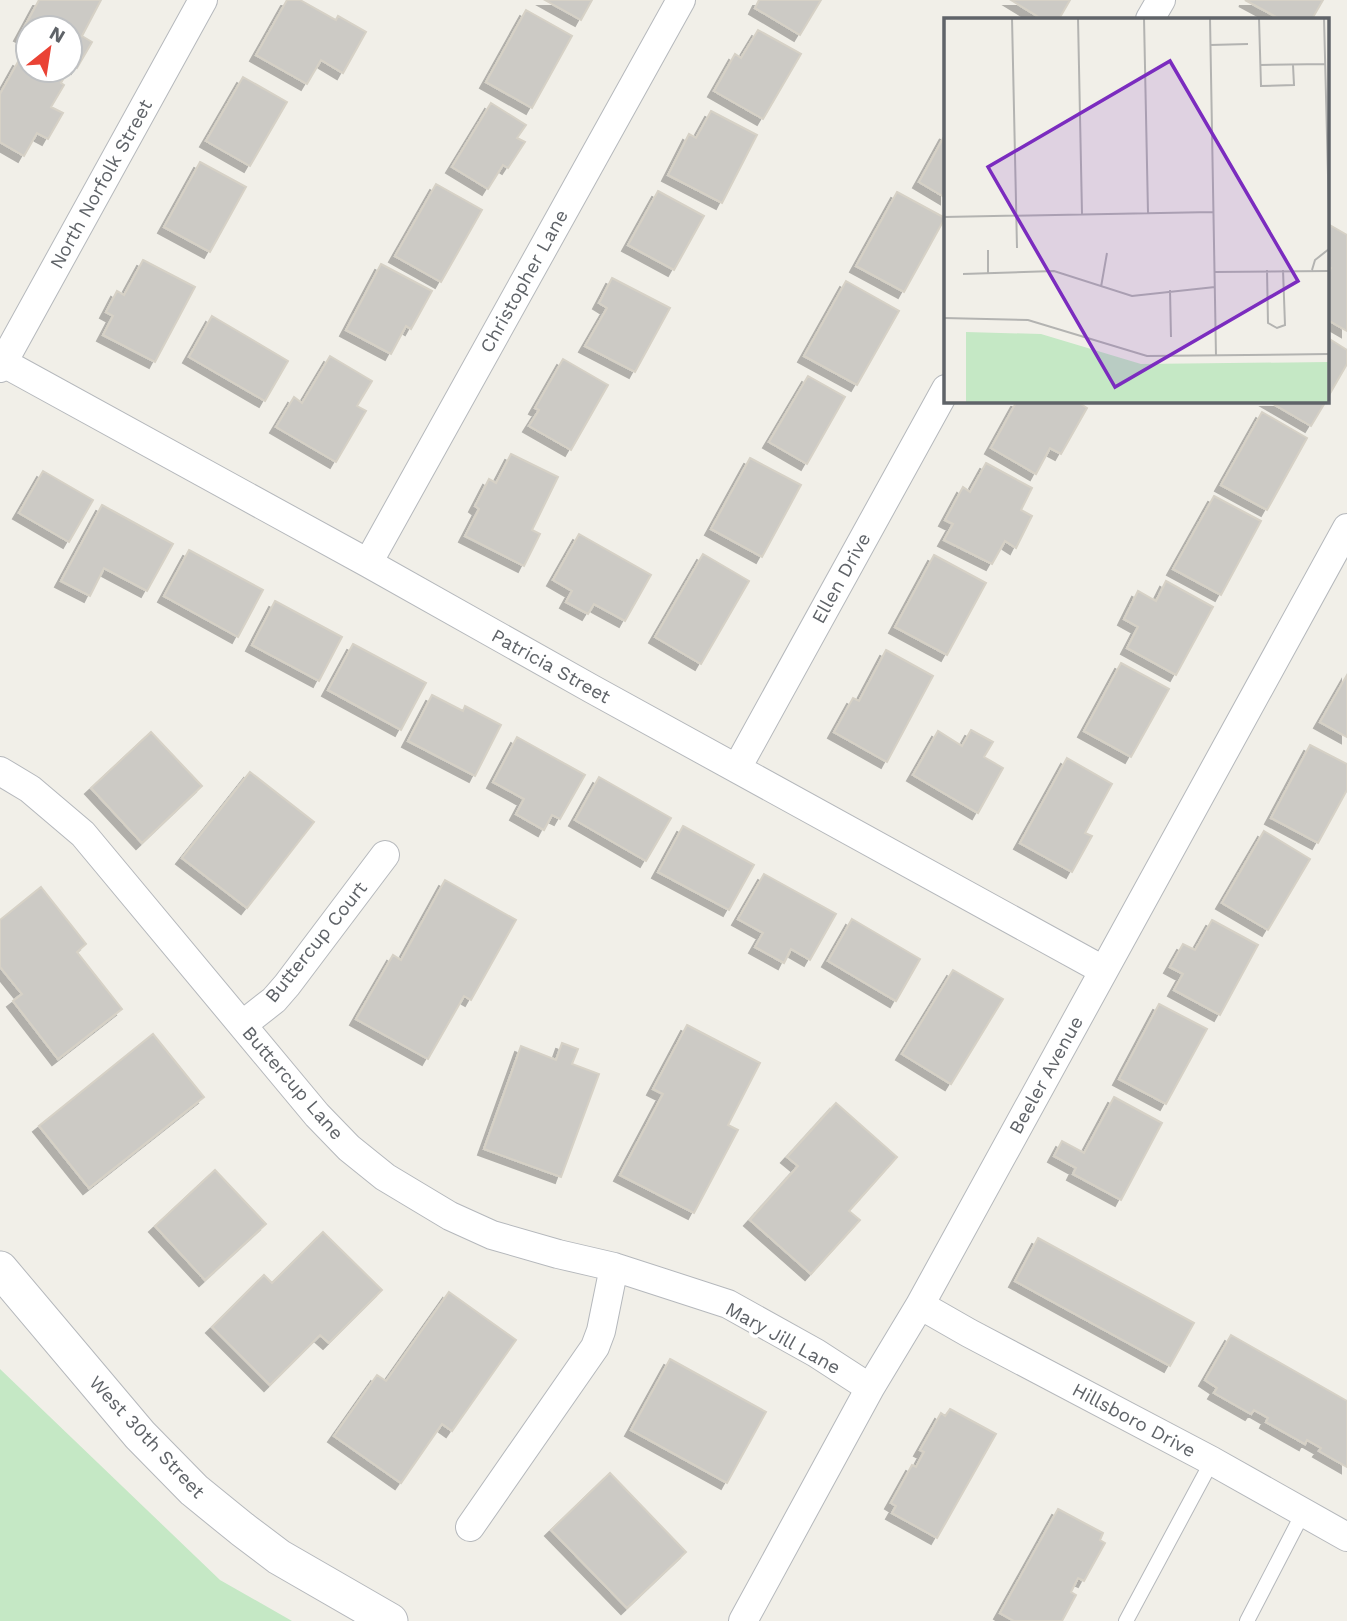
<svg xmlns="http://www.w3.org/2000/svg" width="1347" height="1621" font-family="'Work Sans',sans-serif">
  <defs>
    <filter id="shadow"><feDropShadow dx="-6" dy="6" stdDeviation="0" flood-color="#0004"/></filter>
  </defs>
  <rect width="100%" height="100%" fill="#f1efe8"/>
  <path fill="#c5e8c5" d="M0,1369L220,1580L292,1621H0Z"/>
  <path fill="#cccac5" stroke="#d6d1c6" stroke-width="2" filter="url(#shadow)" d="M39,0H101L82,36L92,42L77,68L70,64V28H28V39L20,35Z
    M287,0H300L336,20L338,16L366,32L343,73L321,60L307,84L256,55Z
    M545,0H592L581,20Z
    M759,0H821L800,35L755,8Z
    M1011,0H1070L1059,19H1042Z
    M1245,0H1323L1312,19H1280Z
    M526,10L572,36L532,108L486,82Z
    M758,30L801,54L763,119L714,91L735,54L741,58Z
    M28,53V70H64L67,72L61,83L64,85L51,107L63,113L48,139L37,133L24,156L0,142V94L19,60L23,62Z
    M243,77L287,102L250,166L206,141Z
    M491,103L526,125L517,138L525,142L508,168L503,165L488,189L452,167Z
    M711,111L757,135L722,203L668,175L689,134L696,138Z
    M946,133V198L919,182Z
    M200,162L246,187L210,252L164,227Z
    M436,184L482,210L441,282L395,256Z
    M658,191L704,216L674,270L628,245Z
    M897,192L945,218L904,292L856,266Z
    M1328,224L1347,235V331L1328,320V274L1331,268L1328,266Z
    M143,260L195,287L155,362L103,335L113,316L106,312L117,291L124,295Z
    M381,264L432,291L411,329L406,326L391,354L346,330Z
    M612,278L670,308L635,372L585,346L607,308L599,303Z
    M846,281L899,311L857,385L804,356Z
    M212,316L288,361L265,401L189,357Z
    M1328,338L1347,350V364L1328,397Z
    M330,356L372,381L357,406L366,411L336,462L276,427L294,397L302,403Z
    M563,359L608,385L571,450L529,426L539,410L535,408Z
    M808,376L845,397L807,464L769,442Z
    M1017,401H1076L1087,408L1061,454L1050,448L1036,474L991,448Z
    M1268,401H1326L1311,426Z
    M1262,412L1307,438L1267,510L1221,485Z
    M511,454L558,477L532,530L540,534L524,566L465,536L479,509L475,506L489,479L496,483Z
    M750,458L801,485L762,557L711,529Z
    M986,463L1032,488L1021,510L1032,516L1016,548L1005,541L992,564L944,540L953,524L945,520L963,487L970,492Z
    M43,471L93,500L69,542L19,513Z
    M1214,496L1261,521L1221,595L1173,569Z
    M102,505L173,544L147,591L104,568L90,596L61,581Z
    M579,534L651,575L625,621L594,604L588,614L566,602L572,591L553,580Z
    M189,550L263,590L238,637L164,596Z
    M703,554L749,581L701,664L655,637Z
    M934,555L986,583L947,655L895,627Z
    M1166,581L1213,607L1176,675L1127,648L1138,627L1124,619L1138,591L1156,601Z
    M275,601L342,637L319,681L252,645Z
    M353,644L426,683L401,730L328,690Z
    M886,650L933,676L887,762L834,732L853,698L859,701Z
    M1121,663L1169,689L1131,757L1084,731Z
    M1347,675V737L1320,722Z
    M432,695L463,711L465,706L501,725L475,776L408,741Z
    M971,730L993,742L984,757L1003,768L978,813L913,775L938,731L962,746Z
    M151,732L202,786L142,843L91,788Z
    M517,737L585,775L560,819L552,815L544,830L516,814L524,799L493,782Z
    M1310,745L1347,764V790L1318,843L1271,818Z
    M1067,758L1112,784L1085,833L1092,836L1072,872L1020,843Z
    M250,772L314,822L247,908L182,858Z
    M599,777L671,818L646,861L575,820Z
    M683,826L754,865L729,910L658,872Z
    M1264,831L1310,859L1268,930L1222,903Z
    M764,874L836,914L810,960L791,949L784,963L755,947L763,933L738,919Z
    M445,880L516,920L471,1000L464,996L428,1059L356,1019L393,955L401,960Z
    M41,887L86,944L77,952L122,1009L58,1059L13,1001L22,994L0,967V920Z
    M852,919L920,959L896,1001L828,961Z
    M1212,920L1258,945L1220,1015L1174,990L1183,974L1170,967L1183,944L1195,950Z
    M953,970L1003,999L951,1084L902,1054Z
    M1159,1004L1207,1029L1166,1104L1119,1079Z
    M687,1025L760,1063L728,1125L738,1130L694,1213L620,1175L663,1094L653,1089Z
    M153,1034L204,1097L89,1188L39,1126Z
    M562,1043L578,1049L572,1064L599,1074L561,1177L484,1149L521,1046L556,1060Z
    M1114,1097L1162,1123L1121,1200L1073,1174L1076,1168L1054,1156L1062,1141L1084,1153Z
    M836,1103L897,1157L849,1211L860,1220L811,1274L750,1220L798,1166L787,1157Z
    M215,1170L266,1224L205,1280L155,1226Z
    M323,1232L382,1290L329,1343L320,1335L270,1385L212,1327L264,1275L272,1283Z
    M1038,1238L1194,1323L1170,1366L1015,1281Z
    M449,1292L516,1340L452,1431L442,1424L401,1483L334,1436L377,1375L386,1381Z
    M1231,1335L1347,1401V1467L1319,1451L1321,1448L1307,1440L1305,1444L1266,1422L1268,1418L1254,1410L1251,1414L1214,1393L1217,1388L1205,1380Z
    M670,1359L766,1412L727,1483L631,1430Z
    M950,1409L996,1434L937,1538L892,1513L896,1506L891,1503L912,1465L916,1467L924,1452L920,1450L941,1413L945,1416Z
    M610,1473L686,1552L627,1608L551,1530Z
    M1058,1509L1103,1533L1100,1540L1105,1543L1084,1581L1078,1578L1071,1592L1076,1595L1062,1621H1014L1000,1613Z"/>
  <g fill="none" stroke-linecap="round" stroke-linejoin="round">
    <g stroke="#b5b8bc" stroke-width="16">
      <path id="service" d="M1126,1621L1212,1461
        M1247,1621L1303,1513"/>
    </g>
    <g stroke="#b5b8bc" stroke-width="30">
      <path id="minor" d="M1150,19L1161,0
        M0,361L368,563L592,689L1103,970
        M0,368L203,0
        M368,563L681,0
        M737,768L946,389
        M0,771L30,789L83,834L317,1115L349,1148L385,1177L450,1216L492,1235L558,1254L614,1267L728,1304L816,1353L870,1388
        M242,1025L274,1000L287,985L385,855
        M920,1305L969,1333L1212,1461L1347,1537
        M470,1527L595,1347L601,1331L614,1267
        M743,1621L870,1388L920,1305L1347,528"/>
    </g>
    <g stroke="#b5b8bc" stroke-width="37">
      <path id="tertiary" d="M0,1269L140,1435L194,1490L242,1529L279,1557L390,1621"/>
    </g>
    <use href="#service" stroke="#fff" stroke-width="14"/>
    <use href="#minor" stroke="#fff" stroke-width="28"/>
    <use href="#tertiary" stroke="#fff" stroke-width="35"/>
  </g>
  <g text-anchor="middle" dominant-baseline="central" stroke-width="7" stroke-linejoin="round" paint-order="stroke">
    <g font-size="19" fill="#5f6368" stroke="#fff">
      <text transform="translate(101 184) rotate(-61)">North Norfolk Street</text>
      <text transform="translate(524 281) rotate(-61)">Christopher Lane</text>
      <text transform="translate(841 578) rotate(-61)">Ellen Drive</text>
      <text transform="translate(551 666) rotate(29)">Patricia Street</text>
      <text transform="translate(316 942) rotate(-51)">Buttercup Court</text>
      <text transform="translate(1046 1075) rotate(-61)">Beeler Avenue</text>
      <text transform="translate(293 1083) rotate(49)">Buttercup Lane</text>
      <text transform="translate(783 1338) rotate(29)">Mary Jill Lane</text>
      <text transform="translate(1134 1420) rotate(28)">Hillsboro Drive</text>
      <text transform="translate(147 1437) rotate(47)">West 30th Street</text>
    </g>
  </g>
  <g transform="translate(944 18)">
    <rect width="385" height="385" fill="#f1efe8"/>
    <path d="M22,314L97,316L197,346L385,344V384H22Z" fill="#c5e8c5"/>
    <path fill="none" stroke="#b3b3b1" stroke-width="2" d="M68,0L73,230M134,0L138,196M200,0L204,195M266,0L272,338M315,0L317,68L350,67L349,47M380,0L385,196M266,27L304,26M316,47L381,46M0,199L269,194M44,232V255M323,252L324,305L333,310L341,307L339,252M368,252L371,242L385,231M271,254L385,253M19,256L110,253L188,278L271,269M157,269L163,235M226,272L227,319M0,300L84,302L203,338L385,336"/>
    <path fill="#7b2cbf" fill-opacity="0.15" stroke="#7b2cbf" stroke-width="3.5" d="M226,43L354,263L171,369L44,149Z"/>
    <rect width="385" height="385" fill="none" stroke="#5f6368" stroke-width="3.5"/>
  </g>
  <g transform="translate(49 49) rotate(30)"><circle r="33" fill="#ffffff" stroke="#bfc1c3" stroke-width="2"/>
  <path d="M0-5L12 26L0 18L-12 26Z" fill="#ea4335"/>
  <text y="-10" font-size="19" font-weight="bold" text-anchor="middle" fill="#5f6368">N</text>
  </g>
</svg>
